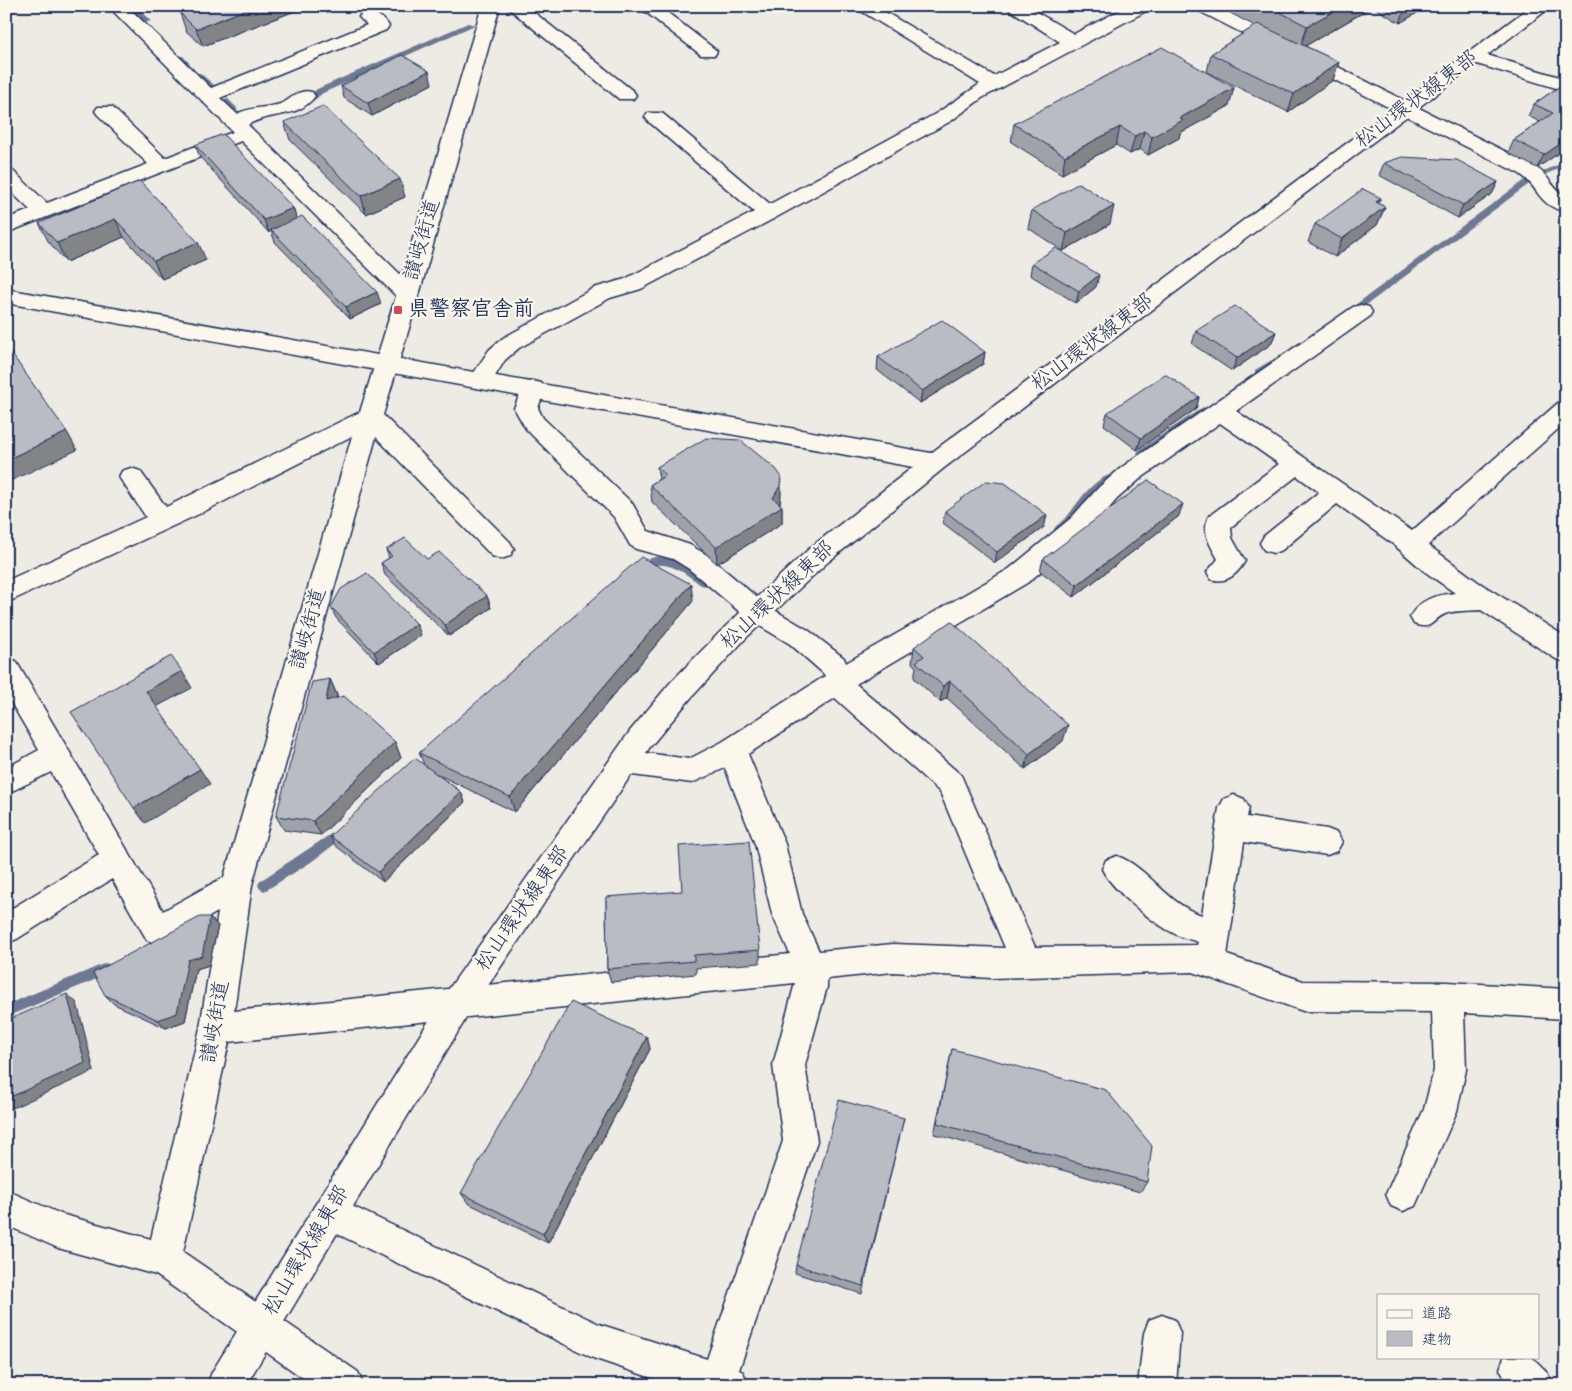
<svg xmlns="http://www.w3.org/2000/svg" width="1572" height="1391" font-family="'Indie Flower','Klee One',sans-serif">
  <rect width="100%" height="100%" fill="#eeebe4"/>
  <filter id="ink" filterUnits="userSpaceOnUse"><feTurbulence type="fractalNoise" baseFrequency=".02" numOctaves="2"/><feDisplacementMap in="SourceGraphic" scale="10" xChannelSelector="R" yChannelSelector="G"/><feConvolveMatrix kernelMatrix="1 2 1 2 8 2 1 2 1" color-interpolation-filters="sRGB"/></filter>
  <g filter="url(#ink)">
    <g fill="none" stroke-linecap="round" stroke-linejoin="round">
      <path fill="#6d7892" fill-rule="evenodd" d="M128,6H136L151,21L144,23Z
        M468,23L475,25L323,93L307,106L300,104L317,89Z
        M177,56H183L190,64L189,66H183L176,58Z
        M194,73H200L214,85V89H208L194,77Z
        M222,99H228L237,108V112H231L222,103Z
        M1566,161V166L1546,174L1542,172Z
        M1530,176L1533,177V181L1353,315H1347V311Z
        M1282,354L1287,357L1285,359L1261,374H1255V370Z
        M1203,407L1208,410L1206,412L1145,456H1139L1137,453L1139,450Z
        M1109,475L1113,476L1114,479L1113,482C1105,488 1095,494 1089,502C1081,511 1070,536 1055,532L1054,529C1057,524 1062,522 1066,518C1078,503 1090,482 1109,475Z
        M655,557C673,557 699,566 710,582L705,586L701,585C688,575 669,560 651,566C646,568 642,571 637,573L633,572L632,569C637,562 646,560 655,557Z
        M343,826L347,827L349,831L347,835L311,862L268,889L264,891L260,889L258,885L260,881Z
        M106,963L111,965L112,969L111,973L6,1017V1005Z"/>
      <g stroke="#1b2f5e" stroke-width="3">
        <path id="street" d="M108,6H127L211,88L367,25L359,17L362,13C373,10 383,17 389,26L386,30L220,98L237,114C251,106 265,109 280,104C292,100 297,88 312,92L315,96C298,120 269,111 248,125L402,276L482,6H500L419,295L383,415L510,542L514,549L510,556L501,559L492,556L376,437L252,885L234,1011L790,954L772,914L755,844L725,768L692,783L625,774L615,771L611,762L615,753L625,750L689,759L722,742L825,676L823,673L790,644L748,619L689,569L673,559L636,549L630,545L614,517L526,429L514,408L525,383L533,381L541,383L545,389L538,408L543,418L632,503L648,531L690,545L707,555L766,605L808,630L844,658L846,663L1009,569L1071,518L1099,487L1122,467L1353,307L1361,305L1369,307L1372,312L1369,317L1236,411L1412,531L1558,403L1566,401V422L1428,545L1478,582L1566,637V662L1556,659L1481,610C1470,611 1455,610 1445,614C1431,620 1433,631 1414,624L1410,617C1419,599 1436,595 1455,593L1424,571L1393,544L1337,504L1282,550L1273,553L1264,550L1260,543L1264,536L1319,492L1297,476L1231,527L1232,538L1245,561C1237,575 1226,584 1211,579L1207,572L1218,559C1210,545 1201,532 1209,516L1279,464L1220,423L1140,479L1117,499L1089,532L1027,583L856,684L961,775L1035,947L1197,945L1198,942C1190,939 1182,938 1175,934C1154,924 1112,890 1102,869L1106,860L1117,856C1150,868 1167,905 1202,915L1219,808L1224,799L1234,795L1244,799L1249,808L1247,817L1327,829L1337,833L1342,842L1337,851L1327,855L1244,842L1227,955L1303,981L1447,982L1566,989V1019L1464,1013L1466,1070L1457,1111L1415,1206L1403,1211L1391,1206L1386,1194L1424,1109L1434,1070L1432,1012L1303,1011L1193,972L991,978L893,972L827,979V987L805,1065L817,1141L739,1370L743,1372L748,1385H673L593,1358L319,1225L314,1213L319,1201L331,1196L599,1324L707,1359L783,1141L773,1065L795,983L229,1042L183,1252L358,1372L363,1385H313L156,1275L58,1248L6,1225V1190L61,1214L151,1239L200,1028L218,912L158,944L147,940L112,879L17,939L6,943V912L99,855L51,772L6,794V768L39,750L6,694V658L16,661L163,911L224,877L352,436L199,514L6,603V581L146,517L119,477L122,471L131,468L140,471L166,507L360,412L396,296L241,141L6,233V219L30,210L6,187V169L13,171L47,203L148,164L98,115L95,111L98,107H112L165,158L233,132ZM835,698L940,792L1005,948L893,944L819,951L802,914L785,844L748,754Z
          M506,6H526L633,91L636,95L633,99H619Z
          M638,6H659L717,51L715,55H701Z
          M853,6H875L994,76L1060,42L1004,6H1026L1074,34L1128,6H1151L1148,10L982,98L951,121L775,218L641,289L610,298L519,348L505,360L489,386L481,388L473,386L469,380L489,350L503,338L594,288L625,279L754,212L648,121L645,117L648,113H662L770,204L937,113L980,84Z
          M1194,6H1217L1534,166C1550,176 1551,188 1566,197V212C1537,205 1540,188 1520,174L1197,10Z
          M1474,51L1566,79V91L1467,61L1465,57L1467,53Z
          M1162,1315L1175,1320L1180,1333L1176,1385H1138L1144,1333L1149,1320Z
          M1504,1357H1532L1547,1372L1552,1385H1508L1500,1369Z"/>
      </g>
      <g stroke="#1b2f5e" stroke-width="3">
        <path id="secondary" d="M1531,6H1552L944,468L828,562L745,639L690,699L650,747L468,1015L246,1385H207L212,1372L446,993L630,731L670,683L727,625L810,548L913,467L6,303V289L931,453Z"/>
      </g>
      <use href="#street" fill="#fbf7ec" fill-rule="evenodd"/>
      <use href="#secondary" fill="#fbf7ec" fill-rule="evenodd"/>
    </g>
    <path fill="#9fa2a8" stroke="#1b2f5e" d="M199,6H308L203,46L186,31L180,13Z
      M1217,6H1419L1417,13L1400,23L1373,7L1305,46L1339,62L1333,80L1288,112L1207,72L1211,54L1255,26Z
      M432,84L372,116L344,98L341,86Z
      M1560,86L1566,148L1537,168L1508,153L1514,140L1540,122L1528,116L1534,104Z
      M1229,106L1180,133L1179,138L1148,155L1140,149L1130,154L1116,145L1062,174L1011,142L1014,124Z
      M284,122L405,197L366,214L290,140Z
      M195,145L293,208L296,218L381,304L350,319L275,242L271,231L269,233L200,157Z
      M1384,163L1498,182L1492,194L1458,218L1379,175Z
      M140,181L206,260L162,279L124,237L66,262L48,241L39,223Z
      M1379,204L1385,207L1377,225L1335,257L1308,242L1315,224Z
      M1032,210L1110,224L1063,251L1028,228Z
      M1032,263L1096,287L1076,303L1030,275Z
      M1196,331L1276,332L1271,344L1232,371L1192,344Z
      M985,352L983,364L920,403L877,370L878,357Z
      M1199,397L1196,409L1137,450L1104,425L1107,413Z
      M657,467L781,493L780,504L782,506V523L717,564L652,502L650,485L659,479Z
      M945,511L1047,515L1044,527L995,563L943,523Z
      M1179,516L1074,597L1040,571L1043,559Z
      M386,550L427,559L487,596L491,608L449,636L385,575L381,563L389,558Z
      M693,601L515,812L437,774L461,792L465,802L383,882L336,846L330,836L424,764L419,753Z
      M331,607L421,635L379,663L336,618Z
      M914,647L1063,741L1025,769L947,698L940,702L914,678L916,667L912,663Z
      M330,679L337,695V698L395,742L401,758L321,835L284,830L276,816Z
      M606,897L760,950V963L696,968V974L611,982L607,969Z
      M210,917L218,926L209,965L196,969L185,1021L166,1028L114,1004L105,995Z
      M647,1037L650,1049L548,1243L468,1203L461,1193Z
      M952,1049L1147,1182L1140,1192L934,1134Z
      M904,1118L862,1294L795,1273L796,1265Z"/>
    <path fill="#828488" stroke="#1b2f5e" d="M255,6H308L203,46L196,29Z
      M1343,6H1374L1300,49L1307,26Z
      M1406,6H1419L1417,13L1400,23Z
      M1339,62L1333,80L1288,112L1294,94Z
      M429,71L432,84L372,116L368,103Z
      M1234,88L1229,106L1180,133L1179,138L1148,155L1152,137L1180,118Z
      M1120,127L1116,145L1062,174L1065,156Z
      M1144,131L1140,149L1130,154L1135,136Z
      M1566,140V148L1537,168L1544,155Z
      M400,179L405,197L366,214L361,196Z
      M1498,182L1492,194L1458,218L1463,205Z
      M1381,198L1374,215L1385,207L1377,225L1335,257L1342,239L1376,202Z
      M1114,206L1110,224L1063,251L1067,233Z
      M293,208L297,221L271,230V231L269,233L264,220Z
      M115,219L124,237L66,262L57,243Z
      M198,242L206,260L162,279L154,261Z
      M1099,275L1096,287L1076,303L1079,291Z
      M377,292L381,304L350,319L346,307Z
      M1276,332L1271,344L1232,371L1237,358Z
      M985,352L983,364L920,403L922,391Z
      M1199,397L1196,409L1137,450L1141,438Z
      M67,432L77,450L6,483V460Z
      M781,476V493L780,503L777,509L782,506V523L717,564L716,547L773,498Z
      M1183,504L1179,516L1074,597L1077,585Z
      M1047,515L1044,527L995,563L997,552Z
      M691,584L693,601L515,812L510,797Z
      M487,596L491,608L449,636L445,625Z
      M417,624L421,635L379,663L374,652Z
      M182,671L192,688L156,707L146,691Z
      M330,679L337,695L333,717L326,701Z
      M950,681L947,698L940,702L943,686Z
      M1068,725L1063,741L1025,769L1029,754Z
      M395,742L401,758L321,835L313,821Z
      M200,769L210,784L145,823L134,808Z
      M461,792L465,802L383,882L378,872Z
      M210,917L218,926L209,965L196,969L185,1021L166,1028L158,1020Z
      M67,994L77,1003L94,1071L6,1111V1099Z
      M647,1037L650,1049L548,1243L543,1234Z"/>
    <path fill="#b9bcc3" stroke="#1b2f5e" d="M199,6H255L196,29L180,13Z
      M1268,6H1343L1307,26Z
      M1258,24L1339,62L1294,94L1211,54Z
      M1162,47L1234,88L1180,118L1183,120L1152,137L1144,131L1135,136L1120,127L1065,156L1014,124Z
      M402,55L429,71L368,103L341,86Z
      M1560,86L1566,89V140L1544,155L1514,140L1553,113L1534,104Z
      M323,106L400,179L361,196L284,122Z
      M223,134L293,208L264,220L195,145Z
      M1402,157L1457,160L1498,182L1463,205L1384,163Z
      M140,181L198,242L154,261L115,219L57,243L39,223Z
      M1079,183L1114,206L1067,233L1032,210Z
      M1363,189L1381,198L1376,202L1385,207L1342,239L1315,224Z
      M302,216L377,292L346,307L271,230Z
      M1056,248L1099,275L1079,291L1032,263Z
      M1235,306L1276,332L1237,358L1196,331Z
      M942,320L985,352L922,391L878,357Z
      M6,346L67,432L6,460Z
      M1165,374L1199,397L1141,438L1107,413Z
      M706,438L740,440L776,469L781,476L780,486L773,498L782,506L716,547L650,485L666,475L657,467Z
      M1148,480L1183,504L1077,585L1043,559Z
      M986,481L1005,483L1047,515L997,552L945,511Z
      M405,538L427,559L439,552L487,596L445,625L381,563L392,556L386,550Z
      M641,557L691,584L510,797L419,753Z
      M367,573L417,624L374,652L331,607L341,589Z
      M951,621L1068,725L1029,754L950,681L943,686L916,662L924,656L914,647Z
      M171,656L182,671L146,691L200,769L134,808L71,712Z
      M330,679L326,701L344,696L395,742L313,821L276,816L312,682Z
      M415,758L461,792L378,872L330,836Z
      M749,841L760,950L694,955V961L607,969L606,897L682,891L679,846Z
      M200,917H210L202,956L188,960L177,1013L158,1020L105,995L93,973Z
      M67,994L85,1063L6,1099V1021Z
      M571,1002L647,1037L543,1234L461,1193Z
      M952,1049L1106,1090L1152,1146L1147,1182L937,1123Z
      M839,1100L904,1118L863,1286L796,1265Z"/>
  </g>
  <rect fill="#d1495b" stroke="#fbf7ec" stroke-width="2" x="393" y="305" width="10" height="10" rx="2.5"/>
  <g text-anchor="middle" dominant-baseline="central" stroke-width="4.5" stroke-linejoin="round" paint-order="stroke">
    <g font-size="21" fill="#1b2f5e" stroke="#fbf7ec">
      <text transform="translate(1417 100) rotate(-37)">松山環状線東部</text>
      <text transform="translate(423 240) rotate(-74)">讃岐街道</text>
      <text transform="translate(1093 343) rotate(-37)">松山環状線東部</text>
      <text transform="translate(778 596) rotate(-43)">松山環状線東部</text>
      <text transform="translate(309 629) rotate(-74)">讃岐街道</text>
      <text transform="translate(523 909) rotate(-55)">松山環状線東部</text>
      <text transform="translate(216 1022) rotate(-80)">讃岐街道</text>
      <text transform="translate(307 1251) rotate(-59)">松山環状線東部</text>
    </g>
    <g font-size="21" font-weight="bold" fill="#1b2f5e" stroke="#fbf7ec" text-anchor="start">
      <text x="408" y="310">県警察官舎前</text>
    </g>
  </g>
  <rect width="1572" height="1391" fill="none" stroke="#fbf7ec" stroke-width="25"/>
  <rect x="12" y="12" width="1547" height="1366" fill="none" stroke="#1b2f5e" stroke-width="2" filter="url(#ink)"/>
  <rect x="1377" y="1294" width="162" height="65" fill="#fbf7ec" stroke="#a1a7b3"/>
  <rect x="1387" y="1310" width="25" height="8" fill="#fbf7ec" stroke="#a1a7b3"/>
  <text x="1422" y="1318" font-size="15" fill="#1b2f5e">道路</text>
  <rect x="1387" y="1331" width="25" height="15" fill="#b9bcc3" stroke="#a1a7b3"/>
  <text x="1422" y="1344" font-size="15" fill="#1b2f5e">建物</text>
</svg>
